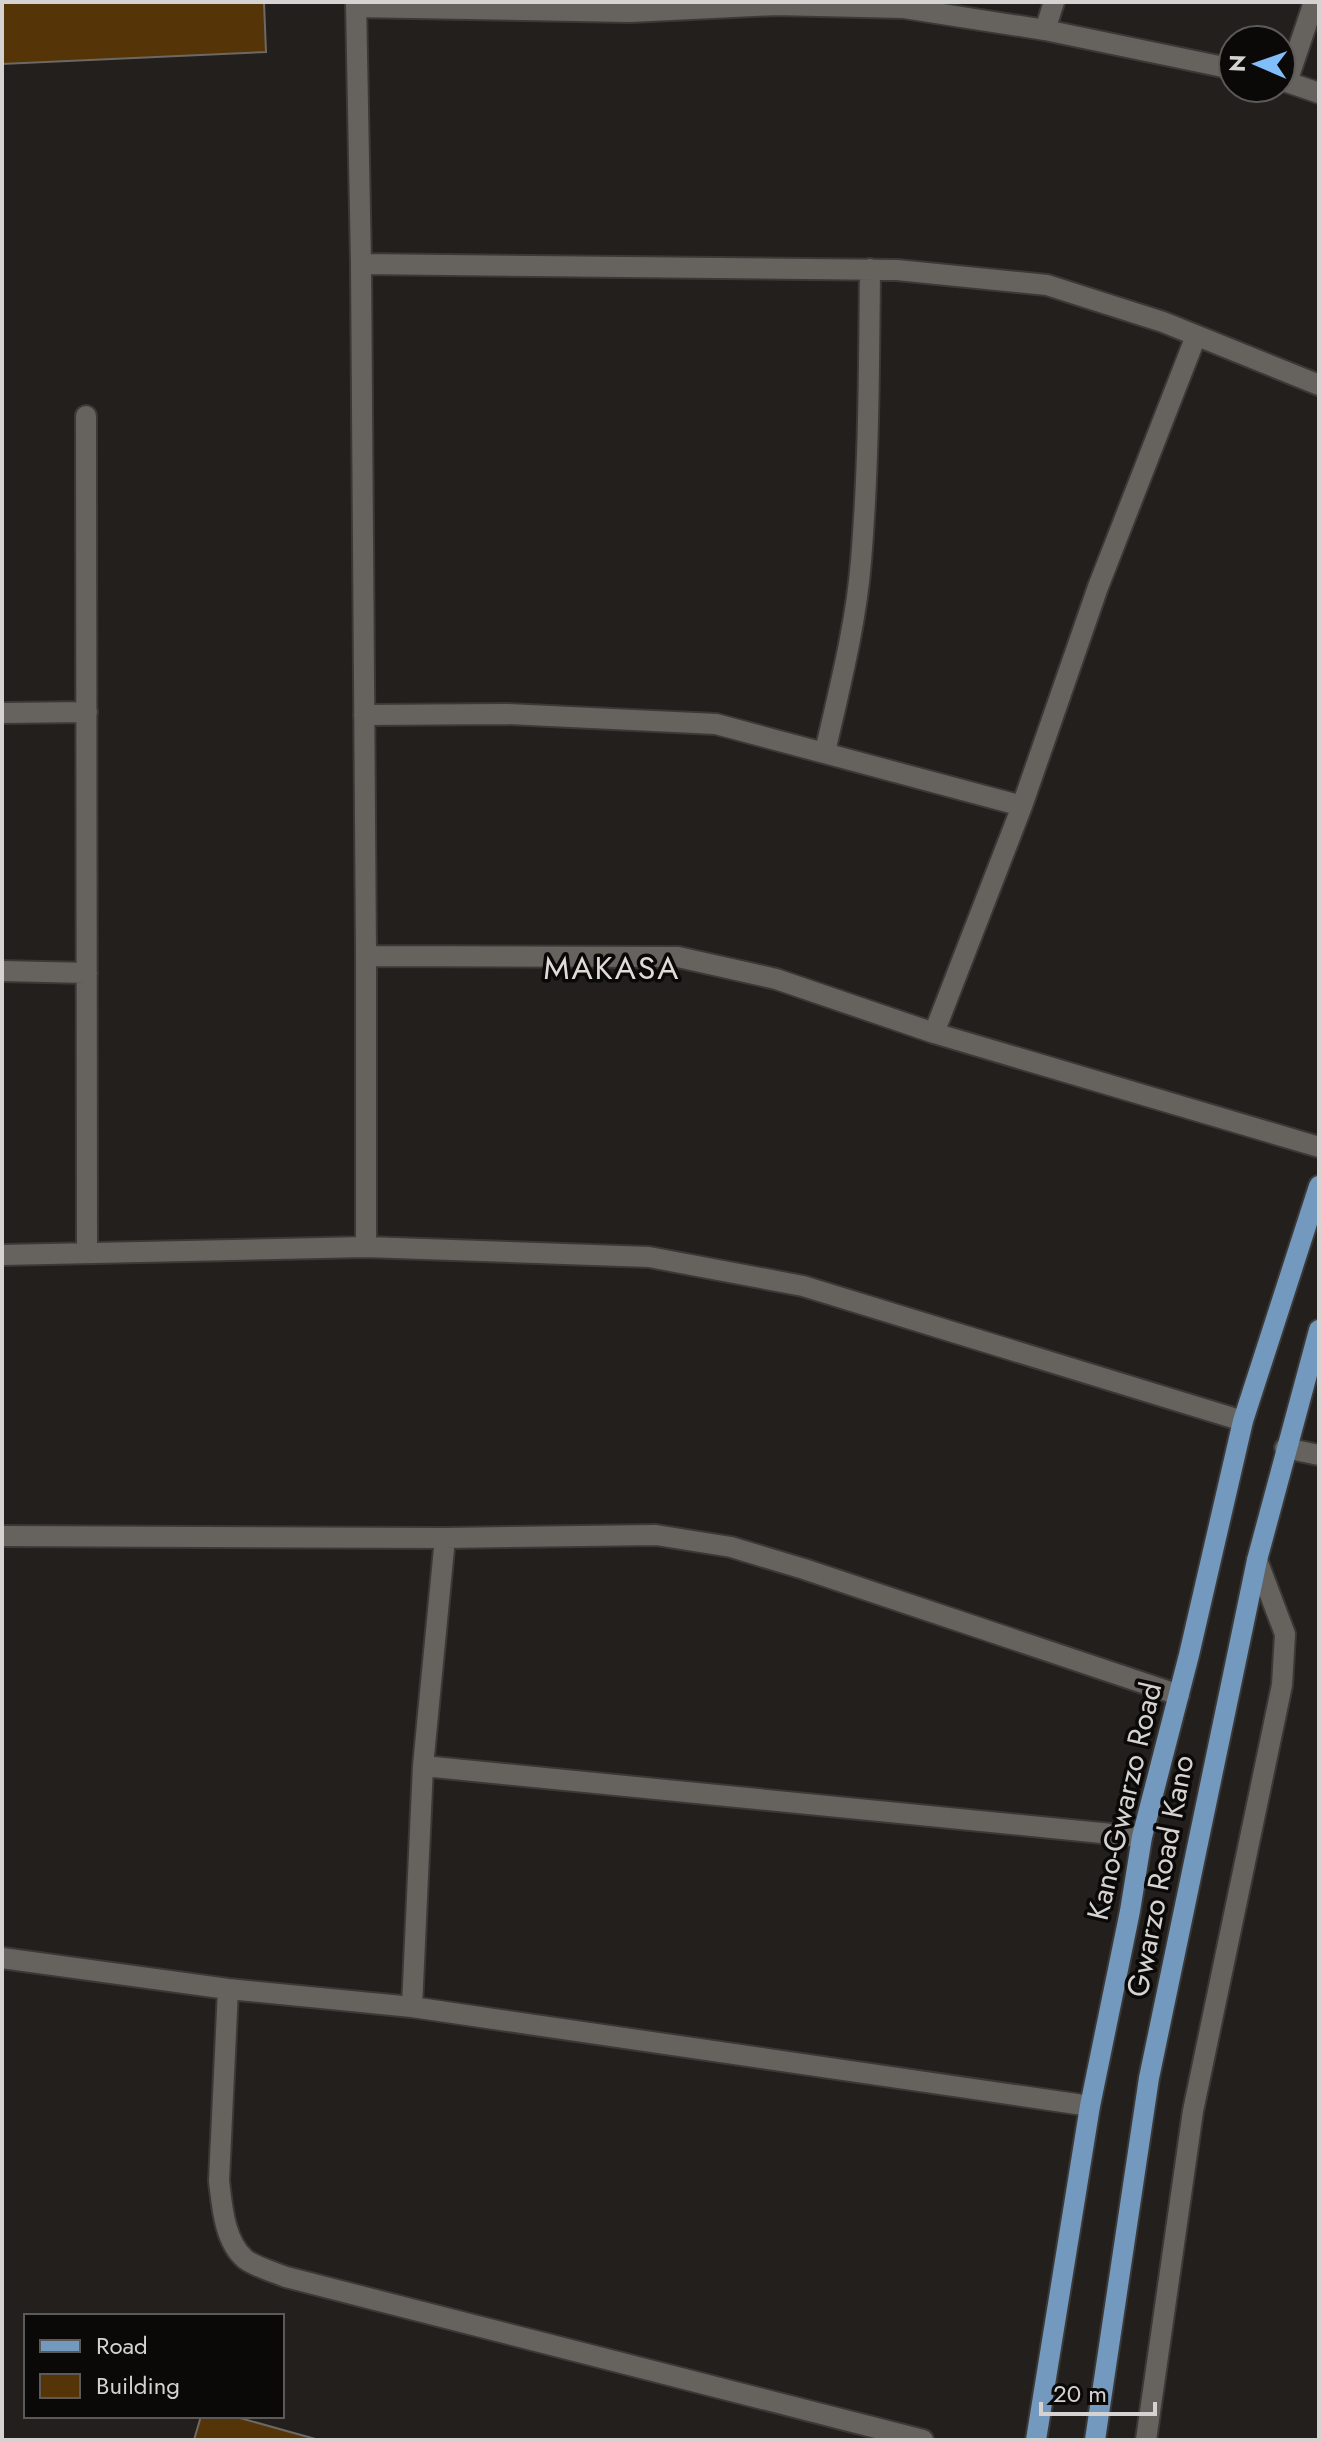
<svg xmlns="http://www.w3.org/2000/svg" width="1321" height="2442" font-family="Jost,sans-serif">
  <rect width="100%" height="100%" fill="#221f1c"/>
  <path fill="#553507" stroke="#6c6965" stroke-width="2" d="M2,2H264L266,52L2,64Z
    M201,2416H233L319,2440H194Z"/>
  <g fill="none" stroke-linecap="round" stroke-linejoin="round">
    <g stroke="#3b3937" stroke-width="24">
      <path id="street" d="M356,2L361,264L366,956V1247
        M356,7L630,12L776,5L904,8L1045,30L1233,69
        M1045,30L1054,2
        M1281,80L1319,93
        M1287,82L1314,2
        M361,264L897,270L1047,285L1163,322L1319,385
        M86,416L87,1253
        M2,713L87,712
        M364,715L507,714L716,724L1022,806
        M825,752C839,690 856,625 861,561C869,464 869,367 870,269
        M366,956L678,957L776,979L934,1033L1319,1147
        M2,971L87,973
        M934,1033L1022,806L1098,587L1196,336
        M2,1255L366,1247L649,1257L803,1286L1243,1421
        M1285,1448L1319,1455
        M2,1536L445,1538L656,1535L731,1547L804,1569L1179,1695
        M423,1766L1142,1837
        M2,1958L228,1989L412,2007L1090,2106
        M228,1989L219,2181C222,2205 224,2241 245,2259C255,2267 274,2272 286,2277L923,2440
        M412,2007L423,1766L445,1538
        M1146,2440L1193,2111L1282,1685L1285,1634L1257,1560"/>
    </g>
    <g stroke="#3b3937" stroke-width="24">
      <path id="primary" d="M1036,2440L1090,2106L1130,1911L1142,1837L1189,1655L1243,1421L1319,1186
        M1095,2440L1149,2078L1257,1560L1319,1330"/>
    </g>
    <use href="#street" stroke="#66635f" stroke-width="20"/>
    <use href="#primary" stroke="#7399be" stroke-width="20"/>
  </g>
  <g text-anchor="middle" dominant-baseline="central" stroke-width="7" stroke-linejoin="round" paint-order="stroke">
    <g font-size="30" fill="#d5d3d1" stroke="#0a0908">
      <text transform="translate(1124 1801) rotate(-77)">Kano-Gwarzo Road</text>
      <text transform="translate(1160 1876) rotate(-79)">Gwarzo Road Kano</text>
    </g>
    <g font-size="32" letter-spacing="2" fill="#dfdbd7" stroke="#0a0908">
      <text x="612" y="968">MAKASA</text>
    </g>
  </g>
  <rect width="1321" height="2442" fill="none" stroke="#d5d3d1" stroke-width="8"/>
  <rect x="24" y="2314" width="260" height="104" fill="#0a0908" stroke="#5b5a58" stroke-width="2"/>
  <rect x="40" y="2340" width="40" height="12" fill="#7399be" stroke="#5b5a58" stroke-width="2"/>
  <text x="96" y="2354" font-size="24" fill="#d5d3d1">Road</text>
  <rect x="40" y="2374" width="40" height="24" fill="#553507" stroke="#5b5a58" stroke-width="2"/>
  <text x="96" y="2394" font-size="24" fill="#d5d3d1">Building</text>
  <g transform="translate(1257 64) rotate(272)"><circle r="38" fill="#0a0908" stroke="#5b5a58" stroke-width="2"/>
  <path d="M0-6L14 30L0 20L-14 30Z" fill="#80bdfa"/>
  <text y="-12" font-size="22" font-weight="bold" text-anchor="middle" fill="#d5d3d1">N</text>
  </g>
  <path d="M1041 2402v12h114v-12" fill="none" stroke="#d5d3d1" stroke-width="4"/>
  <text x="1053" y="2402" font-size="24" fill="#d5d3d1" stroke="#0a0908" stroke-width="6" paint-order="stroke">20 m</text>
</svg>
